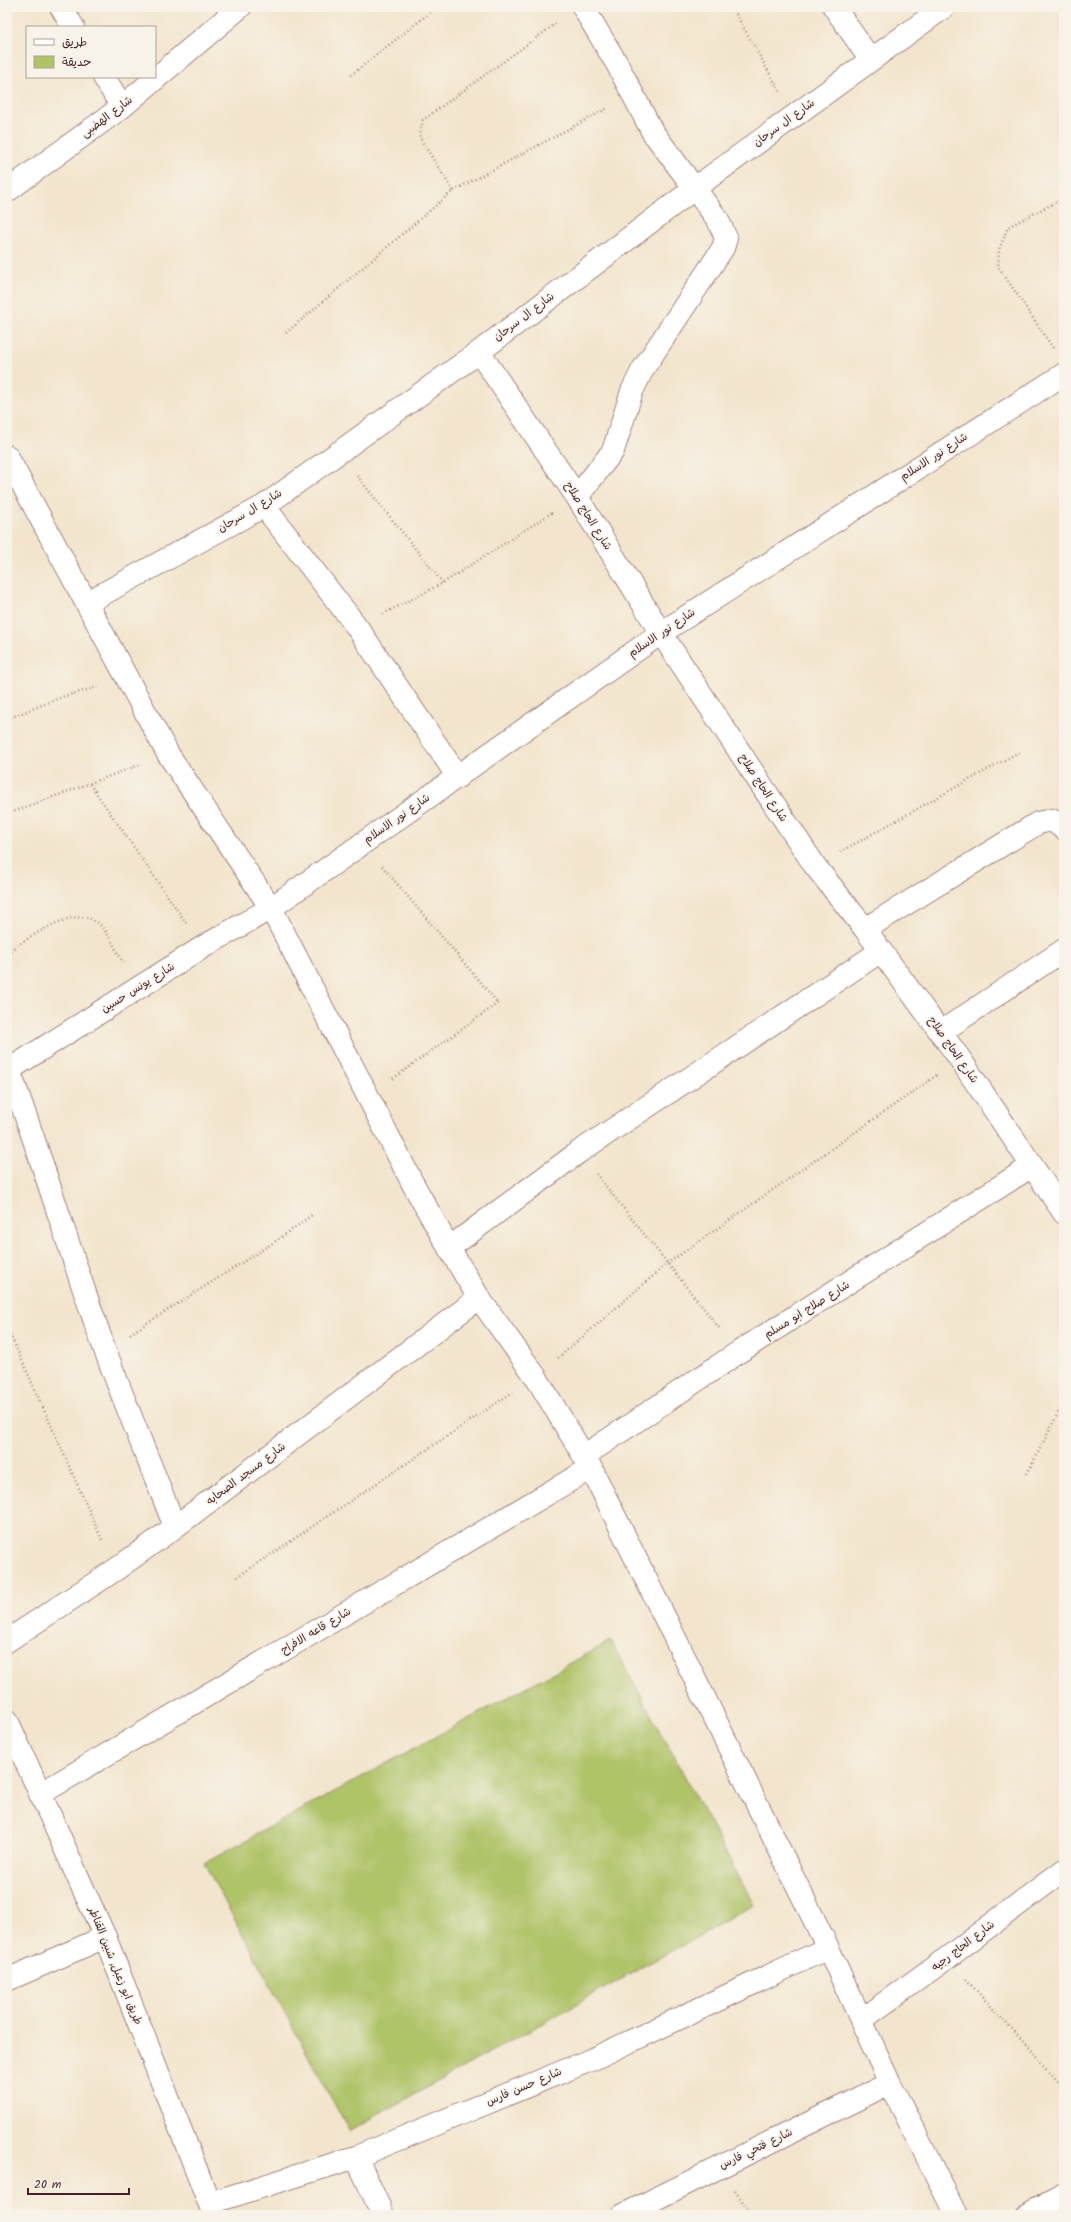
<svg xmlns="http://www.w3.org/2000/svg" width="1071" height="2222" font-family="Kalam,'Playpen Sans Arabic',sans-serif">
  <rect width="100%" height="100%" fill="#f7f3e8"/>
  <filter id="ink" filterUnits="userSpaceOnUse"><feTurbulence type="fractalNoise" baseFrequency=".025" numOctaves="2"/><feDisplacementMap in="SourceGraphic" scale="8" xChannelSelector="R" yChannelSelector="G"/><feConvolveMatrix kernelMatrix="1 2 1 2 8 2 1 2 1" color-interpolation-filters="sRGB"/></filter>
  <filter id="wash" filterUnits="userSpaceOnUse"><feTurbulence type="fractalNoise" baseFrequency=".012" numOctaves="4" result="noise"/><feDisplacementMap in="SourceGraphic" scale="16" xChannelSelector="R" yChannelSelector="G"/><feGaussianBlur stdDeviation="0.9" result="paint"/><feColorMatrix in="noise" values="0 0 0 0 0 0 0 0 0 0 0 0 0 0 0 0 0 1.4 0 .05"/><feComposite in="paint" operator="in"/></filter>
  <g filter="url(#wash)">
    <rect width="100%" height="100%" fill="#f3e5cd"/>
    <path fill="#afc367" stroke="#7c7149" d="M611,1641L754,1905L349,2131L204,1863Z"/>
  </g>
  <g filter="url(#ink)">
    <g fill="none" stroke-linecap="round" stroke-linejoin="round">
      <g stroke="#9e827c" stroke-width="24">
        <path id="street" d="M61,7L73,27
          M834,7L870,59
          M104,77L122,107
          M7,191L122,107L240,7
          M479,352L577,497L661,633L815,866L865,929L960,1059L1064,1213
          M7,456L168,754L271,908L413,1184L449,1248L479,1298L536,1377L591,1468L828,1948L890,2083L956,2215
          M577,497L613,451L632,391L643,369L723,248L726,238L718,220L652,131L617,64L583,7
          M264,506L357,627L458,777
          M88,602L264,506L479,352L695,188L944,7
          M865,929L1038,823L1052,820L1064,829
          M941,1032L1064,950
          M9,1070C44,1163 71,1257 105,1350C127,1409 152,1468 175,1527
          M7,1071L203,947L271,908L661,633L1064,374
          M449,1248L579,1152L881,951
          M584,1456L739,1352L1032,1166
          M7,1641L115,1570L175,1527L479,1298
          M40,1794L591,1468
          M7,1980L105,1937
          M861,2020L947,1958L1064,1870
          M356,2157L383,2215
          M210,2203L356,2157L593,2059L828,1948
          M623,2215L890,2083
          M1027,2215L1064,2196"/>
      </g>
      <g stroke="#9e827c" stroke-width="24">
        <path id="secondary" d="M7,1720L105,1937L214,2215"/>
      </g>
      <path stroke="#9e827c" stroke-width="2.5" stroke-dasharray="1 3" stroke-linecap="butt" d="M732,7L780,92
        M351,75L437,7
        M453,191L420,138V132L423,120L558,22
        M286,333L453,191L608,108
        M1053,348L998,266L999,250L1008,227L1064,198
        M357,476L443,583
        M383,614L443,583L553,512
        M7,719L62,697L100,686
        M90,784L187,924
        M7,814L142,764
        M840,852L1019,752
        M382,866L498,1003L391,1080
        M7,952C29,939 75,902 99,924C108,931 117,953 124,964
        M596,1174L721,1330
        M7,1327L103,1542
        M130,1334L276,1241L312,1215
        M558,1358L668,1263L937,1075
        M1027,1474L1064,1402
        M237,1577L513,1392
        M966,1979L1064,2087
        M735,2191L752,2215"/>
      <use href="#street" stroke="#fff" stroke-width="22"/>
      <use href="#secondary" stroke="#fff" stroke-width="22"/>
    </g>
  </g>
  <g text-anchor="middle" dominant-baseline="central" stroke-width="3" stroke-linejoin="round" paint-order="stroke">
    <g font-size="11" fill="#4a1f2b" stroke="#f7f3e8">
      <text transform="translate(107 117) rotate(-37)">شارع الهضبى</text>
      <text transform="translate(784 123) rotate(-36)">شارع ال سرحان</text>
      <text transform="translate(524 317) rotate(-37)">شارع ال سرحان</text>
      <text transform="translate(934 457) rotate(-33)">شارع نور الاسلام</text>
      <text transform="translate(250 511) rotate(-31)">شارع ال سرحان</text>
      <text transform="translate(588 516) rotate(58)">شارع الحاج صلاح</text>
      <text transform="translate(662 633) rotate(-34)">شارع نور الاسلام</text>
      <text transform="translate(763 788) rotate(57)">شارع الحاج صلاح</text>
      <text transform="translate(397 819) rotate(-35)">شارع نور الاسلام</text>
      <text transform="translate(138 988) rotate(-32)">شارع يونس حسين</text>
      <text transform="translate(953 1050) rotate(55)">شارع الحاج صلاح</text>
      <text transform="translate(807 1310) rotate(-32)">شارع صلاح ابو مسلم</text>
      <text transform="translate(246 1474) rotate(-37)">شارع مسجد الصحابه</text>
      <text transform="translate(316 1631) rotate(-31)">شارع قاعه الافراح</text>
      <text transform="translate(963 1946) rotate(-37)">شارع الحاج رجيه</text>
      <text transform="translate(115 1966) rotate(68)">طريق ابو زعبل, شبين القناطر</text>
      <text transform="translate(524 2087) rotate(-23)">شارع حسن فارس</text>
      <text transform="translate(756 2149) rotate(-26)">شارع فتحي فارس</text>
    </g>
  </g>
  <rect width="1071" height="2222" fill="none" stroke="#f7f3e8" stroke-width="24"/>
  <rect x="26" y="26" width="130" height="52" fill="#f7f3e8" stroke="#b29e9c"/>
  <rect x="34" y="39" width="20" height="6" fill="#ffffff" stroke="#b29e9c"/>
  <text x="62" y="46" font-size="12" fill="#4a1f2b">طريق</text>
  <rect x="34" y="56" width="20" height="12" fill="#afc367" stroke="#b29e9c"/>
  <text x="62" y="66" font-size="12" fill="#4a1f2b">حديقة</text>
  <path d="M28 2188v6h101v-6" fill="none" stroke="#4a1f2b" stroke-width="2"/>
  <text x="34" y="2188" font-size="12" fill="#4a1f2b" stroke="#f7f3e8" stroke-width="3" paint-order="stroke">20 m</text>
</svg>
